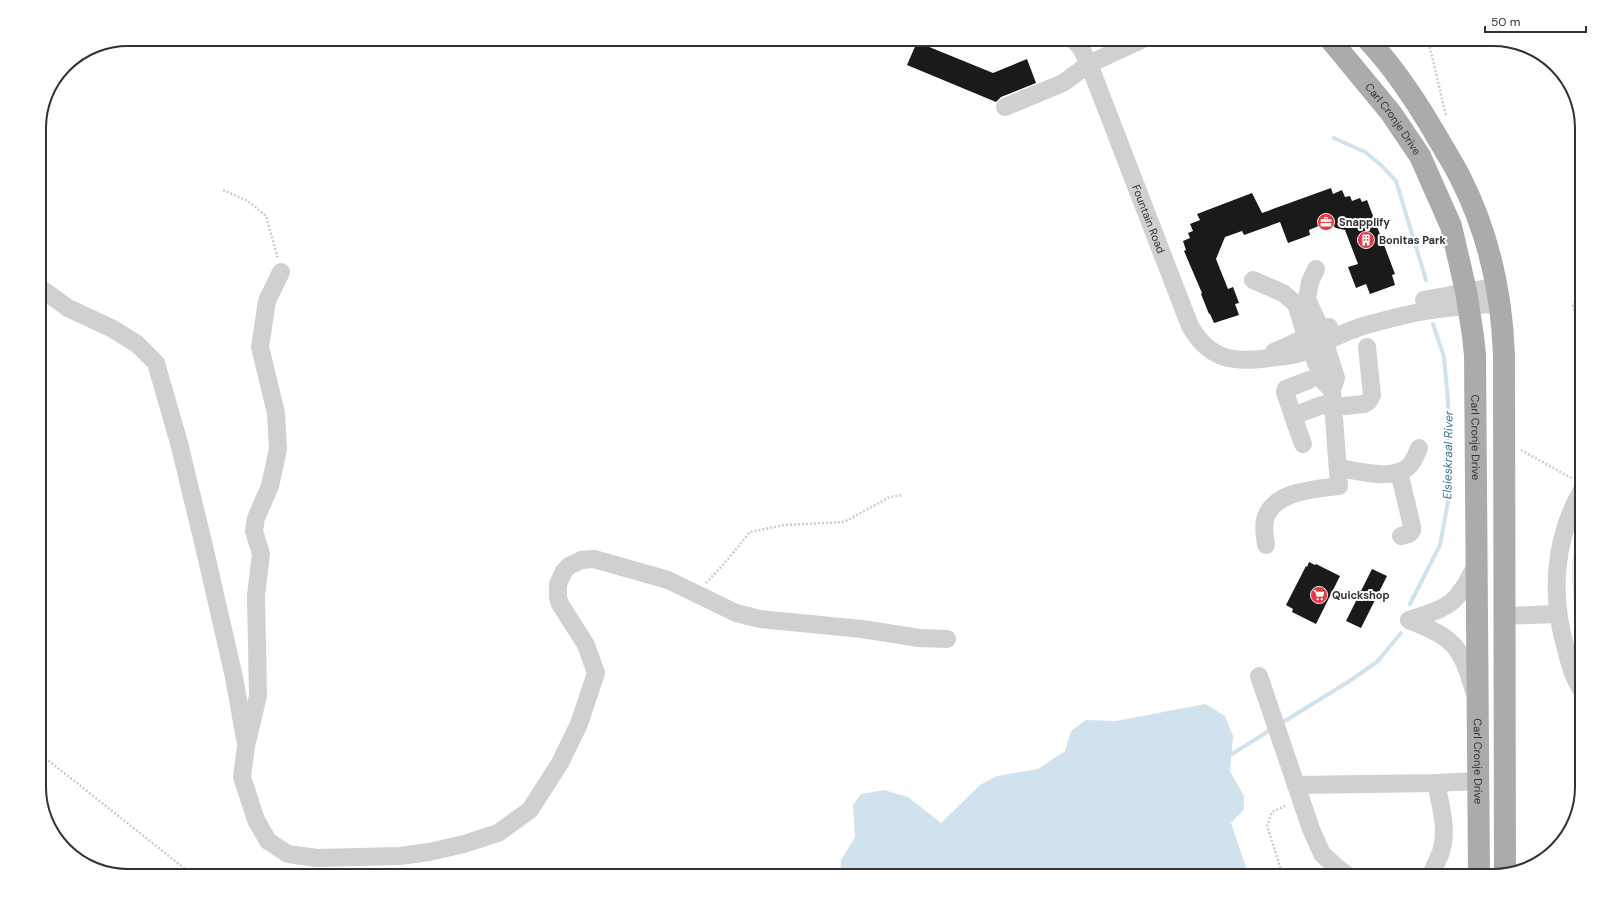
<svg xmlns="http://www.w3.org/2000/svg" width="1621" height="915" font-family="'DM Sans',sans-serif">
  <rect width="100%" height="100%" fill="#fff"/>
  <path fill="#e6ecdf" d="M1582,505V630L1578,622L1574,605L1572,575V562L1578,532L1575,521Z"/>
  <path fill="#cfe2ee" d="M1205,704L1225,716L1233,736L1230,771L1244,796V809L1231,823L1249,876H840L841,860L855,837L853,805L861,794L884,790L908,797L941,823L980,785L997,776L1038,769L1065,751L1071,731L1086,720L1116,721Z"/>
  <g fill="none" stroke-linecap="round" stroke-linejoin="round">
    <path stroke="#cfe2ee" stroke-width="4" d="M1334,138L1365,152L1381,165L1396,181L1426,280
      M1410,604L1440,545L1449,496L1448,401L1444,357L1433,324
      M1280,724L1348,682L1377,662L1401,633
      M1232,754L1272,729"/>
  </g>
  <path fill="#1a1a1a" d="M917,42L993,73L1027,59L1036,83L1001,97L996,102L907,65Z
    M1331,188L1333,194L1342,190L1345,197L1350,196L1352,201L1360,198L1362,202L1367,200L1395,274L1392,275L1395,285L1370,294L1366,284L1356,288L1348,267L1358,264L1345,230L1336,228L1328,222L1309,230L1310,235L1288,243L1280,222L1244,235L1242,231L1225,237L1216,259L1228,289L1233,287L1239,303L1235,304L1239,315L1214,323L1210,314H1209L1201,294L1202,293L1184,251L1186,250L1183,241L1190,238L1188,233L1193,231L1190,224L1200,220L1197,214L1252,193L1262,213Z
    M1309,562L1315,565L1316,564L1340,576L1316,624L1292,612L1293,609L1286,605L1306,566L1307,567Z
    M1372,569L1387,576L1361,628L1346,621Z"/>
  <g fill="none" stroke-linecap="round" stroke-linejoin="round">
    <path stroke="#cdcdcd" stroke-width="2.5" stroke-dasharray="2 2" stroke-linecap="butt" d="M1428,39L1446,116
      M1582,122C1574,150 1579,180 1582,209
      M223,190L248,201L266,216L278,259
      M1582,278L1573,306L1582,334
      M1521,450L1573,479
      M706,583L723,565L750,532L784,525L844,522L890,497L903,495
      M39,753L194,876
      M184,876L185,868
      M397,876L398,870
      M1283,876L1267,826L1272,812L1287,805"/>
    <g stroke="#d0d0d0" stroke-width="18">
      <path id="s1" d="M1073,39L1081,48L1089,64L1190,326C1211,363 1238,363 1276,357C1285,356 1295,356 1303,352C1326,343 1345,330 1370,324C1386,320 1403,315 1420,312C1446,307 1473,306 1499,303"/>
      <path d="M1005,107L1063,83L1089,64L1143,39"/>
      <path d="M281,272L267,301L260,347L276,413L278,449L270,486L256,518L254,531L261,554L256,595L258,696L246,746L242,777L256,820L268,841L288,854L317,858L400,856L429,852L464,844L498,833L530,810L560,763L579,724L596,673L586,645L560,604L558,597V584L564,571L569,566L581,560L594,559L668,580L736,613L760,619L862,629L919,638L947,639"/>
      <path d="M1253,280L1283,293L1296,304L1306,336L1323,381L1332,390"/>
      <path d="M39,287L68,308L113,329L137,344L156,363L179,443L203,542L234,677L245,739"/>
      <path d="M1424,300C1449,296 1472,290 1496,287"/>
      <path d="M1274,352L1329,327"/>
      <path d="M1309,380L1286,389L1285,392L1293,416L1322,405L1334,407L1364,404L1369,401L1372,395L1367,347"/>
      <path d="M1293,416L1303,444"/>
      <path d="M1339,468C1358,471 1392,481 1408,467C1414,462 1416,455 1419,448"/>
      <path d="M1399,472L1412,526V531L1409,534L1401,536"/>
      <path d="M1582,490C1554,539 1550,595 1566,649C1570,665 1573,677 1582,691"/>
      <path d="M1266,545C1265,537 1263,527 1265,520C1272,491 1315,489 1339,486L1332,390L1336,378L1321,330L1307,299L1310,282L1316,269"/>
      <path d="M1503,616L1558,614"/>
      <path d="M1409,620C1428,628 1451,636 1461,656C1467,666 1470,679 1474,691"/>
      <path d="M1409,620C1452,606 1455,606 1476,565"/>
      <path d="M1259,676L1311,829L1322,854L1340,870L1349,876"/>
      <path d="M1296,785L1436,783L1479,781"/>
      <path d="M1431,876C1433,868 1438,860 1441,852C1448,829 1441,807 1436,783"/>
    </g>
    <g stroke="#ababab" stroke-width="22">
      <path id="s2" d="M1330,39L1391,113L1420,156L1451,226L1466,291L1473,336L1475,355L1479,876"/>
      <path d="M1367,39C1393,66 1414,98 1433,130C1442,146 1452,161 1460,177C1488,232 1502,295 1504,356L1505,873"/>
    </g>
  </g>
  <defs>
    <g id="office-disc" transform="scale(0.9)"><circle r="9.5" fill="#e63946" stroke="#fff"/><path d="M-6-3h4V-5.5h4V-3h4V5H-6ZM-1-4.5V-3h2v-1.5ZM-6 0V1H6V0Z" fill="#fff"/></g>
    <g id="building-disc" transform="scale(0.9)"><circle r="9.5" fill="#e63946" stroke="#fff"/><path d="M-4-6H4V6H1V3H-1V6H-4ZM-2.5-4.3h1.7v1.8h-1.7ZM.8-4.3h1.7v1.8H.8ZM-2.5-1h1.7V.8h-1.7ZM.8-1h1.7V.8H.8Z" fill="#fff"/></g>
    <g id="supermarket-disc" transform="scale(0.9)"><circle r="9.5" fill="#e63946" stroke="#fff"/><path d="M-6-5.5h2.5l.6 2H6L4.5 2H-2.5L-4.4-4H-6ZM-1.5 3.2a1.3 1.3 0 1 0 .1 0ZM3 3.2a1.3 1.3 0 1 0 .1 0Z" fill="#fff"/></g>
  </defs>
  <g fill-rule="evenodd">
    <use href="#office-disc" x="1326" y="222"/>
    <use href="#building-disc" x="1366" y="240"/>
    <use href="#supermarket-disc" x="1319" y="595"/>
  </g>
  <g text-anchor="middle" dominant-baseline="central" stroke-width="4" stroke-linejoin="round" paint-order="stroke">
    <g font-size="11" fill="#333" stroke="#fff">
      <text stroke="none"><textPath href="#s2" startOffset="102">Carl Cronje Drive</textPath></text>
      <text stroke="none"><textPath href="#s1" startOffset="196">Fountain Road</textPath></text>
      <text stroke="none"><textPath href="#s2" startOffset="438">Carl Cronje Drive</textPath></text>
      <text stroke="none"><textPath href="#s2" startOffset="762">Carl Cronje Drive</textPath></text>
    </g>
    <g font-size="11" font-weight="bold" fill="#333" stroke="#fff" text-anchor="start">
      <text x="1339" y="222">Snapplify</text>
      <text x="1379" y="240">Bonitas Park</text>
      <text x="1332" y="595">Quickshop</text>
    </g>
    <g font-size="12" font-style="italic" fill="#3f7597" stroke="#fff">
      <text transform="translate(1448 455) rotate(-89)">Elsieskraal River</text>
    </g>
  </g>
  <path d="M0 0H1621V915H0ZM128 46H1493A82 82 0 0 1 1575 128V787A82 82 0 0 1 1493 869H128A82 82 0 0 1 46 787V128A82 82 0 0 1 128 46Z" fill="#fff" fill-rule="evenodd"/>
  <path fill="none" stroke="#333" stroke-width="2" d="M128 46H1493A82 82 0 0 1 1575 128V787A82 82 0 0 1 1493 869H128A82 82 0 0 1 46 787V128A82 82 0 0 1 128 46Z"/>
  <path d="M1485 26v6h101v-6" fill="none" stroke="#333333" stroke-width="2"/>
  <text x="1491" y="26" font-size="12" fill="#333333" stroke="#ffffff" stroke-width="3" paint-order="stroke">50 m</text>
</svg>
